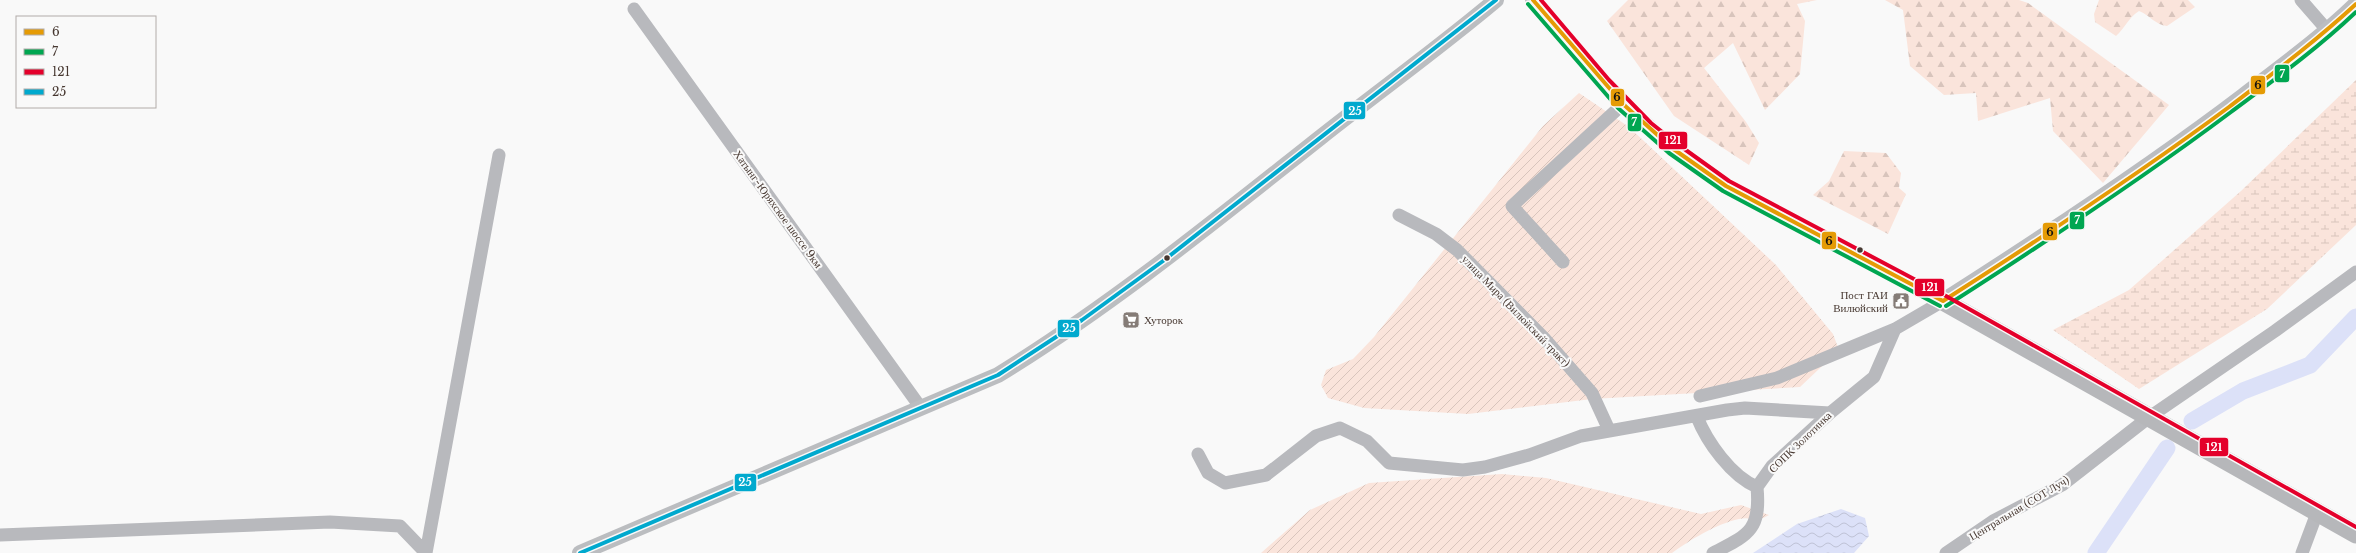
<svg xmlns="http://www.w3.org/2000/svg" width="2356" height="553" font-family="'Libre Baskerville',serif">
  <defs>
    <pattern id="forest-firs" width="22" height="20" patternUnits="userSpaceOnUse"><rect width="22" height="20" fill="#fae4db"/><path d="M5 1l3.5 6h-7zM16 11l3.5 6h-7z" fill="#d8c4bc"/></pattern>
    <pattern id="wetland-marsh" width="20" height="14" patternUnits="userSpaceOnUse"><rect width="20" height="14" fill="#fae4db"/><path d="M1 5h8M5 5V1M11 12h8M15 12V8" fill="none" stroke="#d8c4bc"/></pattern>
    <pattern id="garden-furrows" width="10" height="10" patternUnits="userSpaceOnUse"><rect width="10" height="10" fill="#fae4db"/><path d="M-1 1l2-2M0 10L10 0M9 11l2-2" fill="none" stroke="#d8c4bc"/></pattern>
    <pattern id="water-waves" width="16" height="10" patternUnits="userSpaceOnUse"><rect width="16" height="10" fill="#dce1f8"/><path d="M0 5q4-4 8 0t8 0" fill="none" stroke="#bec2d5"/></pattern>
  </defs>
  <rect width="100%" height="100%" fill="#f9f9f9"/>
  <path fill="url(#forest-firs)" d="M1628,0H1817L1797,4L1805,21L1800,74L1765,110L1733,43L1704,68L1746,122L1759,143L1749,165L1674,116L1607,21Z
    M1885,0H2019L2028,3L2169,105L2103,183L2053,131L2050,98L1978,121L1976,93L1944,95L1910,66L1903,10Z
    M2099,0H2188L2195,7L2167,26C2155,25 2150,15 2139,11C2128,18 2125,28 2116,36L2095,22L2094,14Z
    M1844,151L1886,153L1901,173L1899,188L1906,194L1888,234L1813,195L1829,181Z"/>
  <path fill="url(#wetland-marsh)" d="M2356,80V225L2267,309L2139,389L2053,330L2129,290L2241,191Z"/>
  <path fill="url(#garden-furrows)" d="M1579,93L1629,127L1776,265L1833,334L1839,350L1800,387L1592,399L1468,414L1364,408L1328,398L1321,385L1326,370L1353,359L1374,337L1543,126Z
    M1502,474L1546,478L1701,514L1741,505L1769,515C1756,523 1751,516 1739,519C1716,524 1690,540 1672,553H1261L1310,510L1369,483Z"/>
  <path fill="url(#water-waves)" d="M1841,509L1865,518L1869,536L1854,553H1753L1797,524Z"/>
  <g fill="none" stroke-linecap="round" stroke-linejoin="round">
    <path stroke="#dce1f8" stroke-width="17" d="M2192,421L2243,391L2310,365L2356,317
      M2096,553L2167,448"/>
    <path stroke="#b8b9bd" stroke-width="13" d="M2301,0L2328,31
      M634,9L921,408
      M1399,215L1436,234L1457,250L1544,338L1592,393L1609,430
      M1563,262L1512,206L1623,104
      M1700,396L1777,378L1895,329L1943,301
      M1697,417C1707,442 1731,476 1757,487
      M1198,454L1208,473L1225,483L1266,475L1316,436L1340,428L1367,441L1389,463L1463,470L1485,467L1529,455L1581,436L1727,410L1745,408L1830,413
      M0,535L330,522L400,526L426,553
      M426,553L499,155
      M1713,553C1748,535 1761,531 1757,487L1772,466L1830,413L1874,377L1895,329
      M1946,553L1993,521L2062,485L2148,418L2275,331L2356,272
      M2302,553L2317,513"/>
    <path stroke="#bbbdc0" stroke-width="16" d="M1533,0L1623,104L1672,148L1726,186L1943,301C2045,236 2147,169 2243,96C2282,66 2321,38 2356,4
      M580,553L998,375C1112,305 1216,220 1321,137C1379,91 1439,48 1496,0"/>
    <path stroke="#b6b7ba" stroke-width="19" d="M1943,301L2356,534"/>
    <g stroke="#f9f9f9" stroke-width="7">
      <path id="bus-1" d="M1533,0L1623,104L1672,148L1726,186L1943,301
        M1943,301C2040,239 2136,176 2229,107C2272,74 2316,41 2356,4"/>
    </g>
    <g stroke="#f9f9f9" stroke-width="7">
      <path id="bus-2" d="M1528,4L1618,108L1669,153L1723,191L1940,306
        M1946,306C2043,244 2139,181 2231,112C2274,80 2317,49 2356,12"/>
    </g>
    <g stroke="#f9f9f9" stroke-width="7">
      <path id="bus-3" d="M1541,0L1609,80L1651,123L1676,143L1729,181L1946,296L2356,527"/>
    </g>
    <g stroke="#f9f9f9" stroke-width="7">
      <path id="bus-4" d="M580,553L998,375L1082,320L1163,261L1496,0"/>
    </g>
    <use href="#bus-1" stroke="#e59b05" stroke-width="4"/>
    <use href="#bus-2" stroke="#00a651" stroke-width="4"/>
    <use href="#bus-3" stroke="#e4002b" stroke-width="4"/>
    <use href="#bus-4" stroke="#00a9ce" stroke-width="4"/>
  </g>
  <defs>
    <g id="civic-square" transform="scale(0.9)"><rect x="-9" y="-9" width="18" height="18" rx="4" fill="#857c77" stroke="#f9f9f9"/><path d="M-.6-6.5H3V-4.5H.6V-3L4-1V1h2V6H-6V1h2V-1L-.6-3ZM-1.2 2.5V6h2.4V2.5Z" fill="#fff"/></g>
    <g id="supermarket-square" transform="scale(0.9)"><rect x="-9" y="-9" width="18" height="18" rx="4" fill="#857c77" stroke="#f9f9f9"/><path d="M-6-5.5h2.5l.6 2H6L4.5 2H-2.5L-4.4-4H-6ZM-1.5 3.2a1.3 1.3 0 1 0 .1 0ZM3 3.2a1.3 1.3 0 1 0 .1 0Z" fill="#fff"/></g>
  </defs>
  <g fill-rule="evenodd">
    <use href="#civic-square" x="1901" y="301"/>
    <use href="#supermarket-square" x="1131" y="320"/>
  </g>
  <g fill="#473831" stroke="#f9f9f9" stroke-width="1.5">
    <circle cx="1860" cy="250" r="3.5"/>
    <circle cx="1167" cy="258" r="3.5"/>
  </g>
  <g text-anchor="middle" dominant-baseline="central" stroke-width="4" stroke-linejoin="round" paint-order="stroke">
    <g font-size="11" fill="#473831" stroke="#f9f9f9">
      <text transform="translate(778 209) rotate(54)">Хатынг-Юряхское шоссе 9км</text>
      <text transform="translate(1516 311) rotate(46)">улица Мира (Вилюйский тракт)</text>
      <text transform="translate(1800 442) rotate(-44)">СОПК Золотинка</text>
      <text transform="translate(2019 508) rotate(-31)">Центральная (СОТ Луч)</text>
    </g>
    <g font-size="11" fill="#473831" stroke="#f9f9f9" text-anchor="end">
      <text x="1888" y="295">Пост ГАИ<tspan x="1888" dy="13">Вилюйский</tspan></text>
      <text x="1144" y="320" text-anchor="start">Хуторок</text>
    </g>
  </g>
  <g stroke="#f9f9f9" stroke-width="1.5">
    <rect x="2274" y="64" width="16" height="19" rx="4" fill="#00a651"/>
    <rect x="2250" y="75" width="16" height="20" rx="4" fill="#e59b05"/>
    <rect x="1610" y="88" width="15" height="19" rx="4" fill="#e59b05"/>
    <rect x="1343" y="101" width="23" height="19" rx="4" fill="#00a9ce"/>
    <rect x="1627" y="113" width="15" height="19" rx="4" fill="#00a651"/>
    <rect x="1658" y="131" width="30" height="19" rx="4" fill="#e4002b"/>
    <rect x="2069" y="211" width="16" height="19" rx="4" fill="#00a651"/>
    <rect x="2042" y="222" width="16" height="19" rx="4" fill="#e59b05"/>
    <rect x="1821" y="231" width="16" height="19" rx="4" fill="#e59b05"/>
    <rect x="1914" y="278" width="31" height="19" rx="4" fill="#e4002b"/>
    <rect x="1057" y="319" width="23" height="19" rx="4" fill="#00a9ce"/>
    <rect x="2199" y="437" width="30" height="20" rx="4" fill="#e4002b"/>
    <rect x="734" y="473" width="23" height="19" rx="4" fill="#00a9ce"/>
  </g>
  <g font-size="11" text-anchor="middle" font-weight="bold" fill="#fff">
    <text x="2282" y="78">7</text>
    <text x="1355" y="115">25</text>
    <text x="1634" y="126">7</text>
    <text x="1673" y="144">121</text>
    <text x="2077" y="224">7</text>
    <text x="1930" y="291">121</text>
    <text x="1069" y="332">25</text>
    <text x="2214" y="451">121</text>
    <text x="745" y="486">25</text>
  </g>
  <g font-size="11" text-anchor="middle" font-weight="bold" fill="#111">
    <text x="2258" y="89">6</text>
    <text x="1617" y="101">6</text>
    <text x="2050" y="236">6</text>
    <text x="1829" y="245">6</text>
  </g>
  <rect x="16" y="16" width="140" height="92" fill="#f9f9f9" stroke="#b2aca9"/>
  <rect x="24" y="29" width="20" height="6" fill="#e59b05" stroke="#b2aca9"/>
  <text x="52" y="36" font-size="12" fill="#473831">6</text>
  <rect x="24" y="49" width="20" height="6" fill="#00a651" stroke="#b2aca9"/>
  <text x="52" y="56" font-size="12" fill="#473831">7</text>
  <rect x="24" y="69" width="20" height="6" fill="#e4002b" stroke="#b2aca9"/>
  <text x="52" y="76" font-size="12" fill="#473831">121</text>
  <rect x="24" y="89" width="20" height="6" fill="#00a9ce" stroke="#b2aca9"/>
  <text x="52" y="96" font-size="12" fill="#473831">25</text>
</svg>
